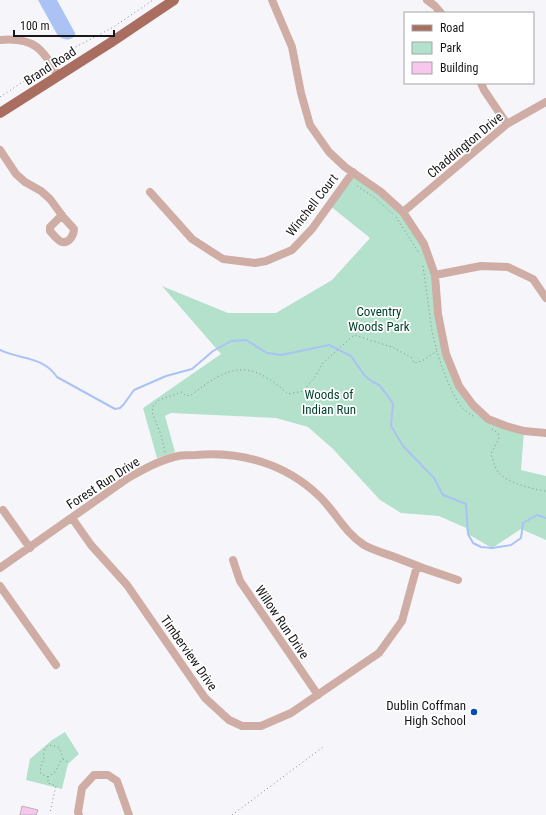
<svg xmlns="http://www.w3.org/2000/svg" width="546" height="815" font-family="'Roboto Condensed',sans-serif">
  <rect width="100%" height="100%" fill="#f6f6fa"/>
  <path fill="#b4e1cb" d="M353,172L403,212L424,244L435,275L440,320L459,386L488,419L524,431L521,470L546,476V540L521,529L492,548L468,534L466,528L439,516L401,513L380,500L333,449L308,427L276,418L171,413L165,416L175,452L157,458L143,408L221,354L162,286L228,313H276L332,280L370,238L329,205Z
    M65,732L79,754L68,764L62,789L26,780L30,759L52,740Z"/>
  <path fill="#aac3f4" d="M38,0H57L75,33V36C70,41 64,40 58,36Z"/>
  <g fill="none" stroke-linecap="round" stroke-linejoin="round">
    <path stroke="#aac3f4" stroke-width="2" d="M0,350C21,360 43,356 57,377L115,409L120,408L124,404L134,390L166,376L192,369L213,351L231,341L246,340L267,353L281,355L329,345L351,356L365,376L373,382L379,385L388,396L393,404L391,426L403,446L434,478L443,495L466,504L468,534L473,543L481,547L492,548L511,545L521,538L523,523L537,515L546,518"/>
  </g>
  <path fill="#f8c7ed" stroke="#b6b3b5" d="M22,806L38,810L36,815H20Z"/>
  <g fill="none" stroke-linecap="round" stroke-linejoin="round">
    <path stroke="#8b8b8d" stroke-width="1" stroke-dasharray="1 3" stroke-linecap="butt" d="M58,62L64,53L112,28L153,0
      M0,97L27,79L38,69H45
      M357,186L375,198L394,215
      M396,217L419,253
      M423,266L432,331L437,351
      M492,429L498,433L499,438L491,454C493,460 495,468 498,472C505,482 535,490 546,491
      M165,452L161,435L152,412L153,406L159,400L182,392L185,395L190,396C230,365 248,358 288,394L303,391L315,377L323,363L354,335L392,347L412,358L414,363L422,361L437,351C440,364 454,400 463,409C466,411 470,414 473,416
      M63,759L69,763
      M48,777L41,774C39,768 42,764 44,759C44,757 43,754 44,752C45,744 53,744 59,748L63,757L55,772L48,777V783L56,786L50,812
      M232,815L323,747"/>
    <path stroke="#cfada5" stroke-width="8" d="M272,0L292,47L301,93L310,125L329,152L345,167L381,192L403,212L424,244L435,275L438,314L446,354L459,386L473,405L488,419L506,426L524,431L546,433
      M427,0L435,6L441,13
      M0,40C33,37 43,48 58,76
      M481,83L484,90L507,124
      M0,150L16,174L25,182L41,191L50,199L64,218L74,229C74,233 73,235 71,238C63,248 56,238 50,231V227L62,215
      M150,192L192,239L223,259L255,263L266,261L292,250L312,229L353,172
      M403,212L507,124L546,102
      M435,275L481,266L508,267L533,279L546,298
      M3,510L30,548
      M72,518L91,545L127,585L205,698L229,720L242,726H261L291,713L379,653L402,621L417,566
      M233,560L240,581L318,695
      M0,568L128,478C144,469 160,460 178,456C184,455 190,455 196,455C241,451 286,464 319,496C335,511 345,533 364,545C373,550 383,553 392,556C414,565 436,573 458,580
      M0,586L56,665
      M79,815L78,812L82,788L94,775H108L117,781L129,815"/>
    <path stroke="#a96e60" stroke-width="10" d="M0,113L110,43L174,0"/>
  </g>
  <circle fill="#074eb8" stroke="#fff" stroke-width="1.5" cx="474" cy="712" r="4"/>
  <g text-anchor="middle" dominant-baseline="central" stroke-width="3.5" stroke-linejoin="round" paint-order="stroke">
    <g font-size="13" fill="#181819" stroke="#fff">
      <text transform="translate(50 66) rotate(-33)">Brand Road</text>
      <text transform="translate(465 145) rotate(-40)">Chaddington Drive</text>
      <text transform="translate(312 205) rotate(-52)">Winchell Court</text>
      <text transform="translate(103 483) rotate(-33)">Forest Run Drive</text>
      <text transform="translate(282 622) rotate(56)">Willow Run Drive</text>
      <text transform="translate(189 653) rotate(55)">Timberview Drive</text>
    </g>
    <g font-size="13" fill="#00432d" stroke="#fff">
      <text x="379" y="311">Coventry<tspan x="379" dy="15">Woods Park</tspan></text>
      <text x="329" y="394">Woods of<tspan x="329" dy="15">Indian Run</tspan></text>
    </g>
    <g font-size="13" fill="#181819" stroke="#fff" text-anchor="end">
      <text x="466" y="705">Dublin Coffman<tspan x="466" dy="15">High School</tspan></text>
    </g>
  </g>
  <rect x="404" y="12" width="130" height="72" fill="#ffffff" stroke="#a3a3a3"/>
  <rect x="412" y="25" width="20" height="6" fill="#a96e60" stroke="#a3a3a3"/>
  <text x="440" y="32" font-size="12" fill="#181819">Road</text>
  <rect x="412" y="42" width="20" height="12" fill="#b4e1cb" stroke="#a3a3a3"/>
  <text x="440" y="52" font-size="12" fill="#181819">Park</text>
  <rect x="412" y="62" width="20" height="12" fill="#f8c7ed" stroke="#a3a3a3"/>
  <text x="440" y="72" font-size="12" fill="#181819">Building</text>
  <path d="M14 30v6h100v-6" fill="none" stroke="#181819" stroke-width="2"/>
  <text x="20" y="30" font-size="12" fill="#181819" stroke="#ffffff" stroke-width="3" paint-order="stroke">100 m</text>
</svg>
